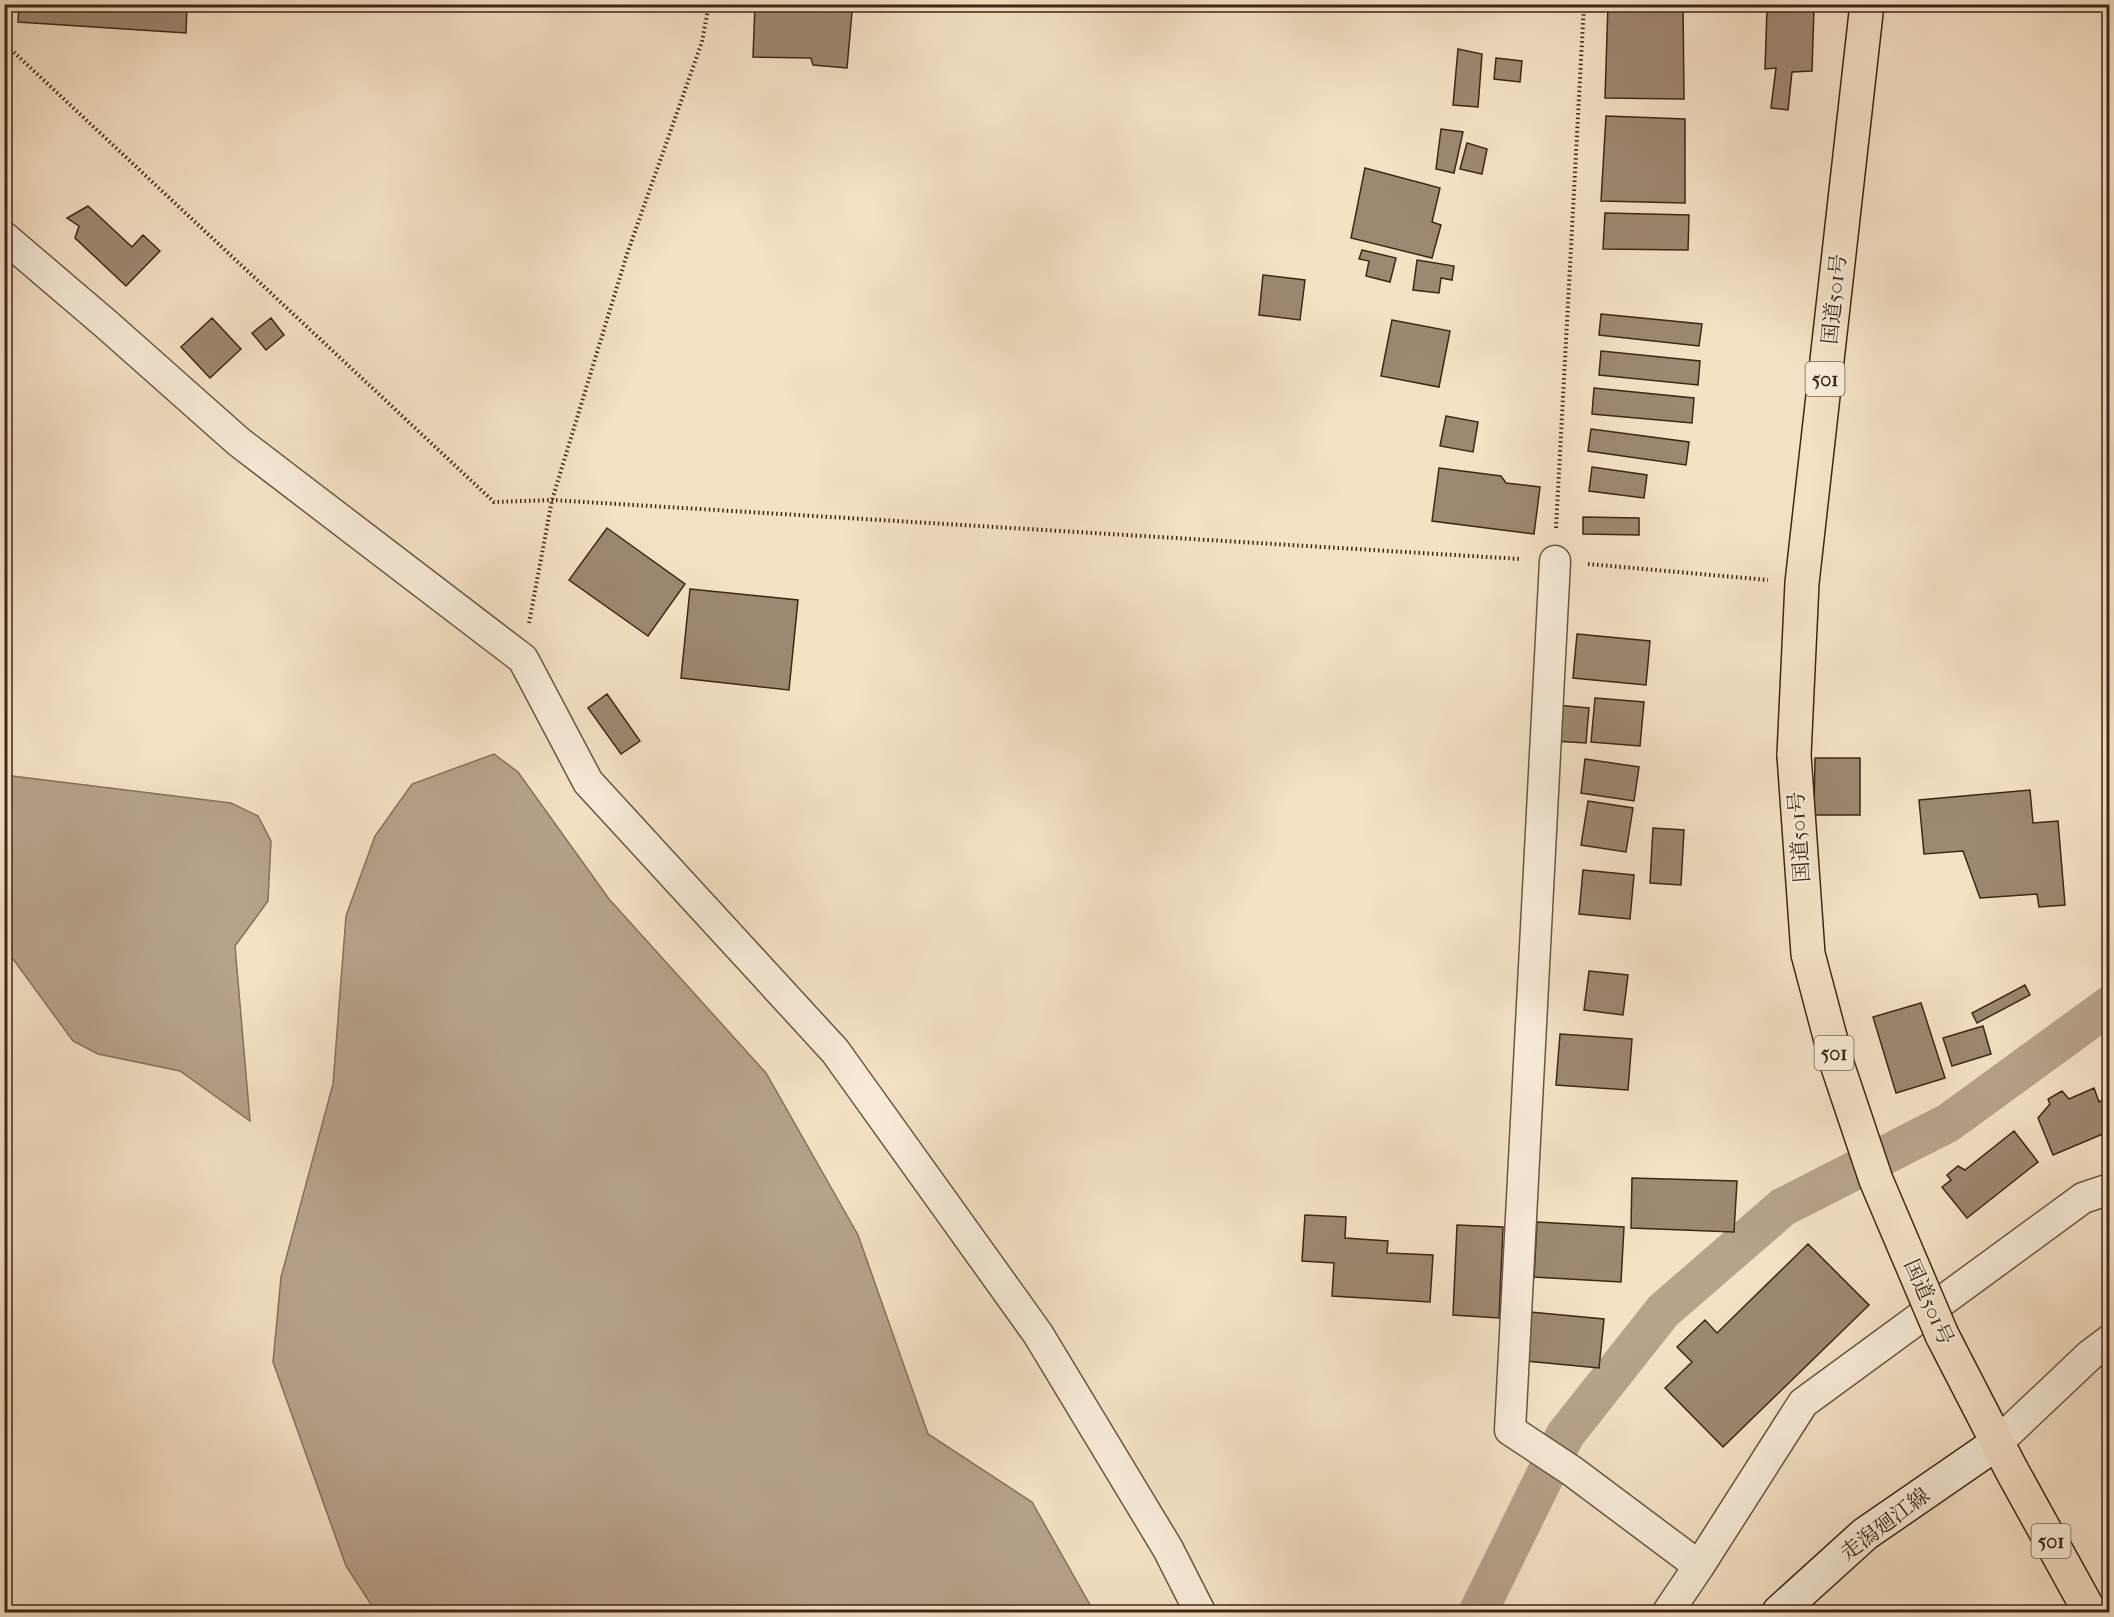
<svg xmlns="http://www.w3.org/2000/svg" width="2114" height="1617" font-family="'IM FELL French Canon','Noto Serif JP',serif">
  <rect width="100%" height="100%" fill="#f5e2c5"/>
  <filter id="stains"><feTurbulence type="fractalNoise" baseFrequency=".00333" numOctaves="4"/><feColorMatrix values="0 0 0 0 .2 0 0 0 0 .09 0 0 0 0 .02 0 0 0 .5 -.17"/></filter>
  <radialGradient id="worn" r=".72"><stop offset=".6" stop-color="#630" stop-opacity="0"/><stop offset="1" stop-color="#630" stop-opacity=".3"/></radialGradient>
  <path fill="#b7a28a" stroke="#87705c" stroke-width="1.5" d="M494,754L518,772L609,899L766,1073L858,1235L928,1434L1032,1502L1094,1612H376L346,1566L273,1362L281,1277L333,1084L346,916L375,836L412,784Z
    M4,775L231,803L258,816L271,841L268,901L235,946L250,1121L180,1071L98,1054L73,1041L5,948Z"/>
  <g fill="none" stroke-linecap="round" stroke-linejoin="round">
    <path stroke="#b7a28a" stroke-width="39" d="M1478,1612L1565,1435L1663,1311L1783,1207L1948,1123L2110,1005"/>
  </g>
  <path fill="#9e8871" stroke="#3f2617" stroke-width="1.5" d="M19,4H187L186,33L18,22Z
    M639,4H685V10Z
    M755,4H804V6L852,12L847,68L813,65L811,58L753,57Z
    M1608,4H1683L1684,99L1605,98Z
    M1814,8L1812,71L1792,72L1788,110L1771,108L1776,68L1765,69L1767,9Z
    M1458,49L1482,54L1478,107L1453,105Z
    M1496,58L1522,61L1520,82L1494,79Z
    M1606,116L1685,119V203L1601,201Z
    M1441,129L1463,132L1454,173L1436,169Z
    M1467,143L1487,149L1482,174L1460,169Z
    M1365,168L1440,188L1432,222L1441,225L1432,258L1351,238Z
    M88,206L132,247L143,235L160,251L126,286L75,238L79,226L67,218Z
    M1605,213L1689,215L1688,250L1603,249Z
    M1362,250L1396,258L1390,282L1366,276L1369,261L1359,259Z
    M1417,260L1454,266L1452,280L1441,278L1439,293L1413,290Z
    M1263,275L1305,280L1300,320L1259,315Z
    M1601,314L1702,324L1699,346L1599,335Z
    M212,318L241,349L210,378L181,347Z
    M271,318L284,335L266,350L252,333Z
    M1392,320L1450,331L1439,387L1381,376Z
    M1601,351L1700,361L1698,385L1599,375Z
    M1594,388L1694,398L1692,423L1592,414Z
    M1446,416L1478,422L1473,452L1440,446Z
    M1591,429L1689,442L1686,465L1588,451Z
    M1592,467L1647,475L1644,498L1589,491Z
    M1439,468L1501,476L1506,483L1540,487L1534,534L1432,521Z
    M1583,517L1639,518V535L1583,534Z
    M607,528L685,584L648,636L569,580Z
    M690,589L798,600L789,690L681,678Z
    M1577,634L1650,641L1646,685L1573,678Z
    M607,694L640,741L621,754L588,708Z
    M1595,698L1644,702L1640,746L1591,742Z
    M1556,705L1589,708L1586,743L1554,741Z
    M1815,758H1860V815H1814Z
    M1585,759L1639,767L1634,801L1581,793Z
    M2030,790L2033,823L2058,821L2065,905L2039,907L2037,894L1980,898L1963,851L1924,854L1919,800Z
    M1588,801L1633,808L1626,852L1581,845Z
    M1653,828L1684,830L1681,885L1650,883Z
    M1583,870L1634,875L1630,919L1579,914Z
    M1589,971L1628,975L1623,1015L1584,1010Z
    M2025,985L2030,995L1977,1023L1972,1013Z
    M1921,1003L1945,1078L1896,1093L1873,1017Z
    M1983,1026L1991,1054L1952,1066L1943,1038Z
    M1560,1034L1632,1039L1628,1090L1556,1085Z
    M2094,1088L2099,1102L2105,1099L2110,1110V1131L2053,1155L2038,1118L2050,1104L2048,1099L2062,1091L2069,1099Z
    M2014,1131L2038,1162L1967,1218L1942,1187L1951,1180L1947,1175L1958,1166L1965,1170Z
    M1632,1178L1737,1181L1734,1232L1631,1228Z
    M1305,1215L1346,1217L1345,1238L1388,1241L1387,1253L1433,1255L1430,1302L1332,1296L1334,1263L1302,1261Z
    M1537,1222L1624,1227L1621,1282L1534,1277Z
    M1457,1225L1503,1227L1499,1318L1453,1315Z
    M1808,1244L1869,1305L1723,1447L1665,1388L1692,1362L1677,1347L1705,1320L1717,1333Z
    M1530,1312L1604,1319L1599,1368L1526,1361Z"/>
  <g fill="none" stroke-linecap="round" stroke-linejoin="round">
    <g stroke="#6c5542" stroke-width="33">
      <path id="minor" d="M4,237L106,324L239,442L523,659L588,782L835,1051L1038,1334L1168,1549L1200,1612
        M1555,561L1510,1430L1572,1471L1699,1566L1803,1403L2083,1198L2110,1189
        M1997,1443L2090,1355L2110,1340
        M1668,1612L1699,1566"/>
    </g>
    <g stroke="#3f2617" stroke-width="36">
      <path id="secondary" d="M1779,1612L1865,1534L1997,1443"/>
    </g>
    <g stroke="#3f2617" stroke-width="36">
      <path id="trunk" d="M1794,755L1802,583L1867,4
        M1942,1335L2011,1469L2090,1612"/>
    </g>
    <path stroke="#3f2617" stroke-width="4" stroke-dasharray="1.5 3" stroke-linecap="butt" d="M4,43L494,502L552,500L1520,559
      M1556,528L1584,4
      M1588,564L1768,580
      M529,623L552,500L627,254L702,42L709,4"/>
    <use href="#minor" stroke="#f8ecd9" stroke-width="30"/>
    <use href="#secondary" stroke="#f8ecd9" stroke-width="33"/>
    <use href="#trunk" stroke="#f5e2c5" stroke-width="33"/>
    <g stroke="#3f2617" stroke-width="36" stroke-linecap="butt">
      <path id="trunk-bridge" d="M1794,755L1808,954L1838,1067L1876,1180L1942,1335"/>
    </g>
    <use href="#trunk-bridge" stroke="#f5e2c5" stroke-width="33"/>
  </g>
  <g text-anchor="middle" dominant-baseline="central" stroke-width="4.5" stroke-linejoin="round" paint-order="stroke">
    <g fill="#f8ecd9" stroke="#766151" stroke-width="1.5">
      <rect x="1805.5" y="362" width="39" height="34" rx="4.5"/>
      <rect x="1814.5" y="1036" width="39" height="34" rx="4.5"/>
      <rect x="2031.5" y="1524" width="39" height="34" rx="4.5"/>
    </g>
    <g font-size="20" font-weight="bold" fill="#3f2617">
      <text x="1825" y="379">501</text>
      <text x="1834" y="1053">501</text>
      <text x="2051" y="1541">501</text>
    </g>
    <g font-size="21" fill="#3f2617" stroke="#f8ecd9">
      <text transform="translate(1834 299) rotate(-84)">国道501号</text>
      <text transform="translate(1799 837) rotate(-94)">国道501号</text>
      <text transform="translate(1929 1302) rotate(66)">国道501号</text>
      <text transform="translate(1885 1524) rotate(-37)">走潟廻江線</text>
    </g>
  </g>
  <rect width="2114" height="1617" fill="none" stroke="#f5e2c5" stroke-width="24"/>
  <rect x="6" y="6" width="2102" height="1605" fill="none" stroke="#3f2617" stroke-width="3"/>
  <rect x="12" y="12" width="2090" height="1593" fill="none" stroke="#3f2617" stroke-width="1.5"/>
  <rect width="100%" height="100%" filter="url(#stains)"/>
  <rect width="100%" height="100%" fill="url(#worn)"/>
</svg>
